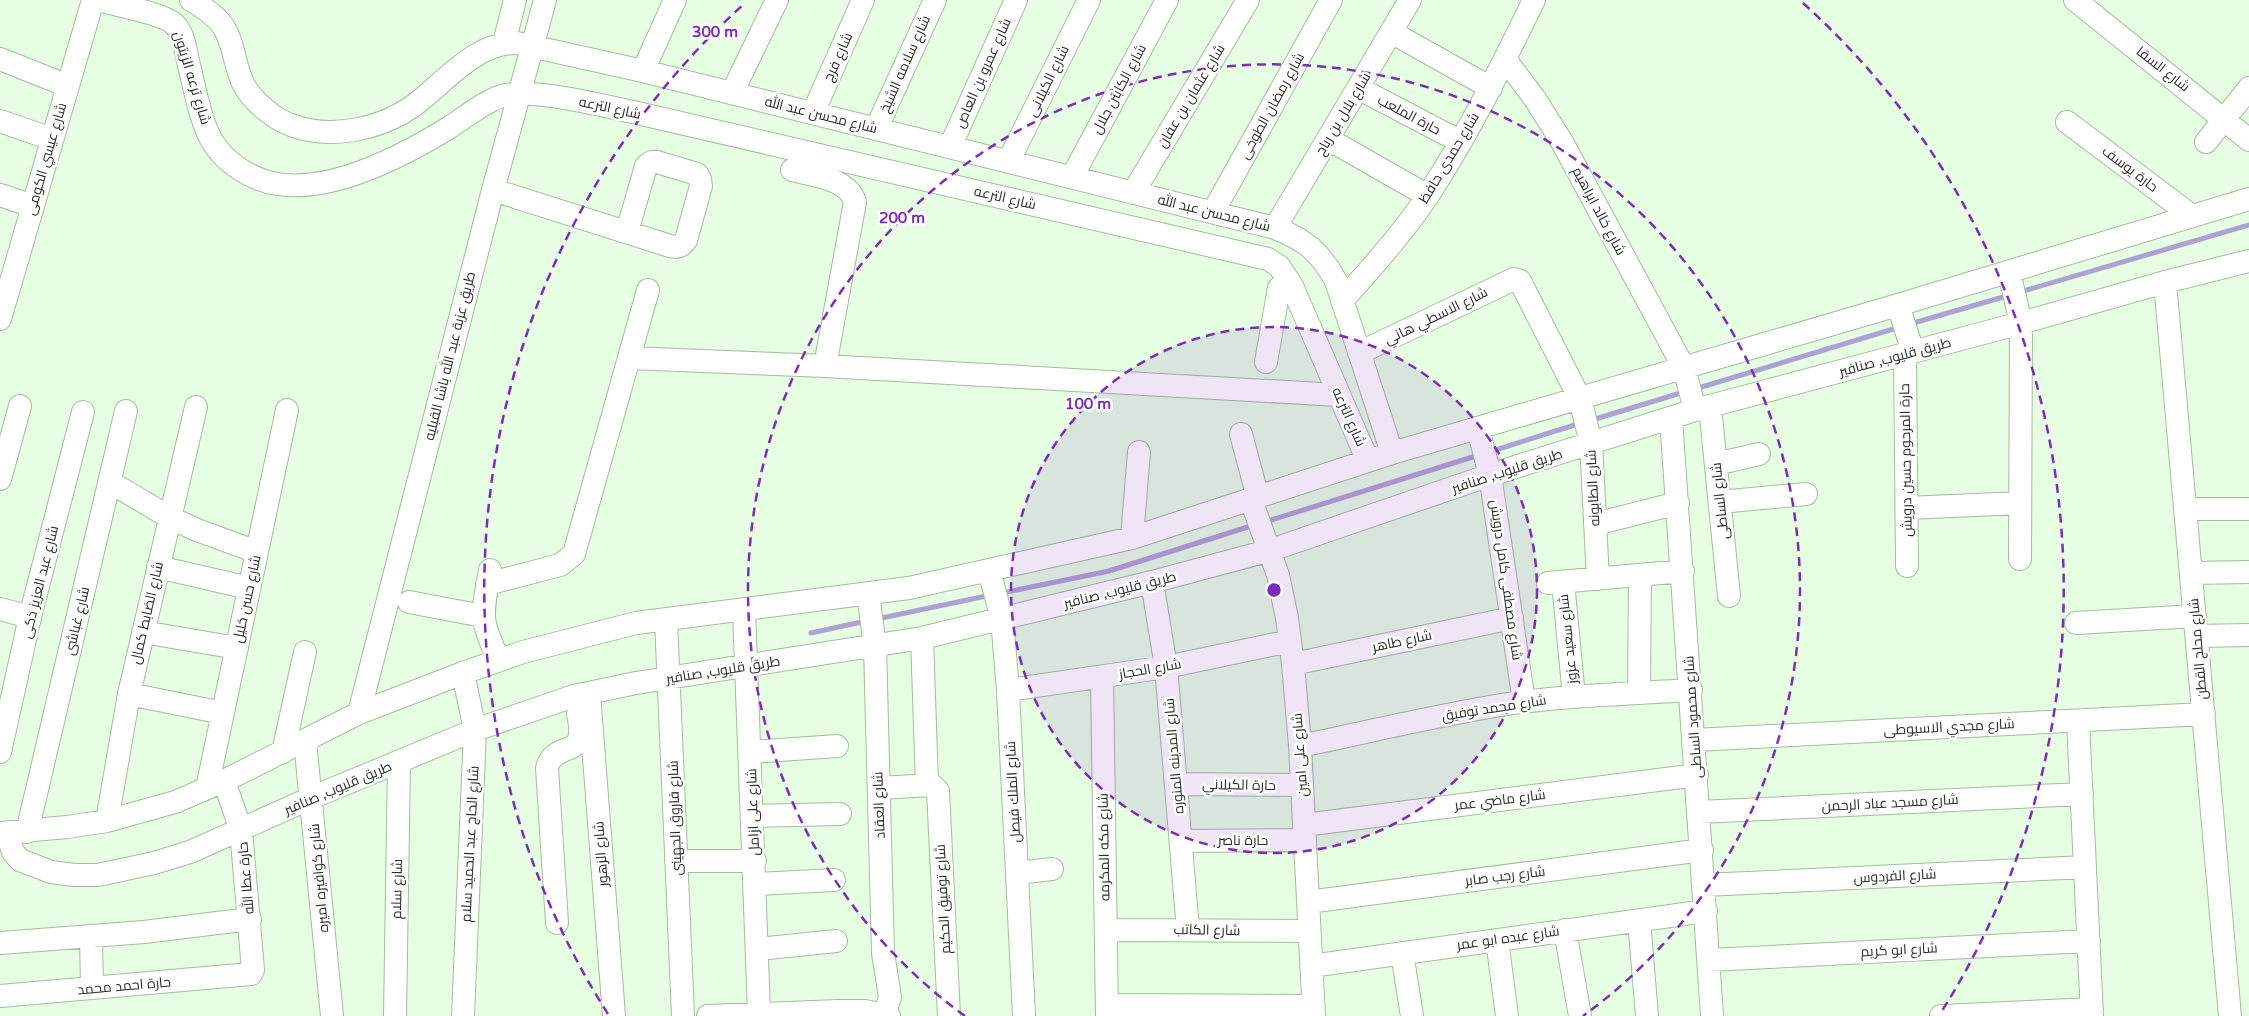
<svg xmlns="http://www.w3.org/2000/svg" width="2249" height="1016" font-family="'Varela Round',Cairo,sans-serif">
  <rect width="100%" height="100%" fill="#e6fee2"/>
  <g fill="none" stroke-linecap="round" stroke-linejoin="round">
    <path stroke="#aca2d3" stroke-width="5" d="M2020,292L2249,225
      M1910,324L2010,295
      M1695,389L1900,327
      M1592,420L1684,392
      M1489,452L1581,423
      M1265,522L1479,455
      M1002,593L1109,571L1254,525
      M877,619L991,595
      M811,633L866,621"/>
    <g stroke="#a4bba0" stroke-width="24">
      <path id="minor" d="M98,0C115,5 161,13 173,23C184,32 185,48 188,61C194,85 200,120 212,141C225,163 252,180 277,184C333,193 403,156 450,127C466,117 483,102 502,96C528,87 604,106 633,112L1268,259L1279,266L1292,286L1368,461
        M191,0C203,7 215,15 223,26C235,44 234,68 245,87C254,102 274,119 291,125C333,141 388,128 422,99C450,76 479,42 517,43L643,71L1275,228C1306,240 1320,252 1336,281L1392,453
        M2075,0L2249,140
        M1391,32L1491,88
        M504,43L515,0
        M0,59L68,86
        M1505,59L1535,99L1562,142L1684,368L1695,410
        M643,71L675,0
        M1358,88L1461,142
        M732,93L777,0
        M813,113L863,0
        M0,121L52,139
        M2067,122L2192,216
        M876,129L935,0
        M1328,139L1428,196
        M2206,142L2249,88
        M950,147L1016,0
        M1008,162L1089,0
        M792,170C813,176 848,178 855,202L825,366
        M1072,177L1167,0
        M493,190L503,193L670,246C677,248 682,246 686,240L701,186L700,179L697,174L657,162H651L646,166L627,232
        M1133,193L1248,0
        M0,195L33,206
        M1213,212L1331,0
        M1275,228L1410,0
        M2009,272L2021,323L2020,559
        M2165,282L2230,1016
        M1342,301C1372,267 1404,232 1429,194C1469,132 1502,66 1534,0
        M1898,305L1913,352
        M0,319L93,0
        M1359,353L1514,279L1520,281L1580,399L1591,443L1598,579
        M1905,354L1907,566
        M630,358L825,366L1339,395
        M1266,362L1279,288
        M1710,406L1729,596
        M1671,418L1712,1016
        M1478,429L1490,475L1524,702
        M1241,434L1258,498
        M1716,464L1759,454
        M0,479L20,406
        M110,482L169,517L197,530L257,552
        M1251,500L1278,575L1287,618L1293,664L1300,746L1314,1016
        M1720,502L1806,494
        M1907,508L2020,503
        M2185,509H2249
        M1595,524L1678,503
        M1132,538L1139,452
        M158,567L249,588
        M490,570C482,615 479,619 499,660
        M989,570L1002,619L1008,690L1024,1016
        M2191,573L2249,572
        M1152,582L1166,667L1188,930
        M1563,582L1574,697
        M1548,583L1683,571
        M487,584L560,565L574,554L648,290
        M868,594L875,646L883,953L890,997L884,1016
        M409,602L483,616
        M0,609L30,617
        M744,611L759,1013
        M666,620L683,1016
        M2076,623L2195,616
        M143,632L237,648
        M2197,636L2249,635
        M922,638L927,785
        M1293,664L1512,618
        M1102,678L1107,1016
        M1008,690L1166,667L1290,641
        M589,693L614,1016
        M1639,693L1640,575
        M129,694L223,713
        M359,713L493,190L545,0
        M2078,721L2092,1016
        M1694,740L2204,714
        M305,741L332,1016
        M1300,746C1367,732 1434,716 1501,705C1564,695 1628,694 1691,690
        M0,752L30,617L83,412
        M283,752L305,652
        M751,752L837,746
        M1177,784L1302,785
        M207,788L287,410
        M879,788L932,785L938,791L949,1016
        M1699,812L2082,794
        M753,816L840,814
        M107,821L129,694L196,407
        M1304,825L1697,775
        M27,832L126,411
        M0,833L67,827L107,821L175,802L224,781L359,713L463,673L523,652L636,623L909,588L1132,538L1392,453L1898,305L2249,199
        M7,833L13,852L20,860L51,872L74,875H98L154,863L190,852L311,798L475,730L574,696L636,683L922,638L1152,582L1271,550L1490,475L1695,410L2021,323L2165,282L2249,261
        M1182,841L1305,840
        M676,861H755
        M1017,873L1052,869
        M755,884L834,880
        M1704,885L2085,867
        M1308,902L1702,850
        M1639,920L1647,1016
        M557,923L547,768C555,738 589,763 578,714
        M1106,930L1309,931
        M1565,930L1580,1016
        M91,937L92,988
        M1497,940L1507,1016
        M0,943L144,932L250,919
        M758,949L836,941
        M1402,953L1412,1016
        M1709,960L2089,941
        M1311,966L1706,911
        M0,996L251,974L253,970L241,830L224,781
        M1107,1005L1313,1006
        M395,1016L399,762
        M463,1016L475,730L463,673
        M708,1016L839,1011H865L889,1016
        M1941,1016L2092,1009"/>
    </g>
    <use href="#minor" stroke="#fff" stroke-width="22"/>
  </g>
  <circle cx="1274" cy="590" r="263" fill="#7b2cbf" fill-opacity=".12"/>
  <g fill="none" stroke="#7b2cbf" stroke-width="2.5" stroke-dasharray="9 6">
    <circle cx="1274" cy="590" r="263"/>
    <path d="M965 1016A526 526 0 1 1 1583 1016"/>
    <path d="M608 1014A790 790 0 0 1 745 3M1803 3A790 790 0 0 1 1940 1014"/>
  </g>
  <g text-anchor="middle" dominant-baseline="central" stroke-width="5" stroke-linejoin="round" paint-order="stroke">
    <g font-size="14" fill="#262f24" stroke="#fff">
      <text transform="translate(838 57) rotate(-66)">شارع فرج</text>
      <text transform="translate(905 64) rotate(-66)">شارع سلامه الشيخ</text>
      <text transform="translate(2163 69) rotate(38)">شارع السقا</text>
      <text transform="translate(983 73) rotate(-66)">شارع عمرو بن العاص</text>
      <text transform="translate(192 78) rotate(73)">شارع ترعه الزيتون</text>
      <text transform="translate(1048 81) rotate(-64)">شارع الكيلانى</text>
      <text transform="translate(1119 89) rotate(-62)">شارع الكابتن جلال</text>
      <text transform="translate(1191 96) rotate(-59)">شارع عثمان بن عفان</text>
      <text transform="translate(1272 106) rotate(-61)">شارع رمضان الطوخى</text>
      <text transform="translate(610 108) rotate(12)">شارع الترعه</text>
      <text transform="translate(1343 114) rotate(-59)">شارع بلال بن رباح</text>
      <text transform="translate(821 115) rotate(14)">شارع محسن عبد الله</text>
      <text transform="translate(1409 115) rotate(28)">حارة الملعب</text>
      <text transform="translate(1449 158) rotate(-59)">شارع حمدى حافظ</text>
      <text transform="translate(46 159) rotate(-74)">شارع عيسي الكومى</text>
      <text transform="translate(2130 169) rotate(37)">حارة يوسف</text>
      <text transform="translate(1005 198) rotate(13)">شارع الترعه</text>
      <text transform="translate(1599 211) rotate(62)">شارع خالد ابراهيم</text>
      <text transform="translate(1214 213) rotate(14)">شارع محسن عبد الله</text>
      <text transform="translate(1436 316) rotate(-26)">شارع الاسطي هاني</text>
      <text transform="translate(450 356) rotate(-76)">طريق عزبة عبد الله باشا القبليه</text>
      <text transform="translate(1895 357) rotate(-15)">طريق قليوب, صنافير</text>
      <text transform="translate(1349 417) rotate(66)">شارع الترعه</text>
      <text transform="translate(1906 460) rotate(-91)">حارة المرحوم حسين درويش</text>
      <text transform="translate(1507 471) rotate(-18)">طريق قليوب, صنافير</text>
      <text transform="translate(1593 488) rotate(-93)">شارع الطابونه</text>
      <text transform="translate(1720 501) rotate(-96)">شارع الساطى</text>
      <text transform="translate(1506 580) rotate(82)">شارع مصطفى كامل درويش</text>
      <text transform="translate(40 582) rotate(-76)">شارع عبد العزيز ذكى</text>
      <text transform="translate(1120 590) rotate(-14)">طريق قليوب, صنافير</text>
      <text transform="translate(247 599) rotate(-78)">شارع حسن خليل</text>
      <text transform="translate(147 613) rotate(-77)">شارع الضابط كمال</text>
      <text transform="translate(77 621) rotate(-77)">شارع غباشى</text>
      <text transform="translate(1568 639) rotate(-96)">شارع سعيد عزوز</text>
      <text transform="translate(1402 641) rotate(-12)">شارع طاهر</text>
      <text transform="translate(2198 649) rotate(-95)">شارع محلج القطن</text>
      <text transform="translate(1150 669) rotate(-10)">شارع الحجاز</text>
      <text transform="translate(723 670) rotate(-9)">طريق قليوب, صنافير</text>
      <text transform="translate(1494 708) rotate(-9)">شارع محمد توفيق</text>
      <text transform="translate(1693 717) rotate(-94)">شارع محمود الساطى</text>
      <text transform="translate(1949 727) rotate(-3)">شارع مجدي الاسيوطى</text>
      <text transform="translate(1300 755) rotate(-94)">شارع على امين</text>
      <text transform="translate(1174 756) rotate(-95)">شارع المدينه المنوره</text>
      <text transform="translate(1239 785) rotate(1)">حارة الكيلاني</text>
      <text transform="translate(338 788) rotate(-23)">طريق قليوب, صنافير</text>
      <text transform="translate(1013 792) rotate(-93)">شارع الملك فيصل</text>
      <text transform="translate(1500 800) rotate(-7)">شارع ماضي عمر</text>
      <text transform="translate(1890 803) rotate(-3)">شارع مسجد عباد الرحمن</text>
      <text transform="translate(879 805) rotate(-92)">شارع العقاد</text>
      <text transform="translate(753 812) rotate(-92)">شارع على ازامل</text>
      <text transform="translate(675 818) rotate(-92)">شارع فاروق الجهينى</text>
      <text x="1243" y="840">حارة ناصر</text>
      <text transform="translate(470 844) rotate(-87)">شارع الحاج عبد الحميد سلام</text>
      <text transform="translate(1104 847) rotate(-91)">شارع مكه المكرمه</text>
      <text transform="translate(601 854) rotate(-94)">شارع الزهور</text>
      <text transform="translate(1505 876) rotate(-7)">شارع رجب صابر</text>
      <text transform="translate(1895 876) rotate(-3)">شارع الفردوس</text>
      <text transform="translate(246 878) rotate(-95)">حارة عطا الله</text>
      <text transform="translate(319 878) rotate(-95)">شارع كوافيره اميره</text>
      <text transform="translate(397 889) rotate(-89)">شارع سلام</text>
      <text transform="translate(943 899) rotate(-93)">شارع توفيق الحكيم</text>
      <text transform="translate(1207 930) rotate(1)">شارع الكاتب</text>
      <text transform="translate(1508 938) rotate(-8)">شارع عبده ابو عمر</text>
      <text transform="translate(1899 950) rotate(-3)">شارع ابو كريم</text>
      <text transform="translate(124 986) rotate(-5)">حارة احمد محمد</text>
    </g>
  </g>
  <circle cx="1274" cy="590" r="8" fill="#7b2cbf" stroke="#fff" stroke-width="2.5"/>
  <g font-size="15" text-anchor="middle" font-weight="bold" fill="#7b2cbf" stroke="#fff" stroke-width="5" stroke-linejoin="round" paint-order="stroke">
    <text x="715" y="37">300 m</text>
    <text x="902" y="223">200 m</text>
    <text x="1088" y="409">100 m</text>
  </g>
</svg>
